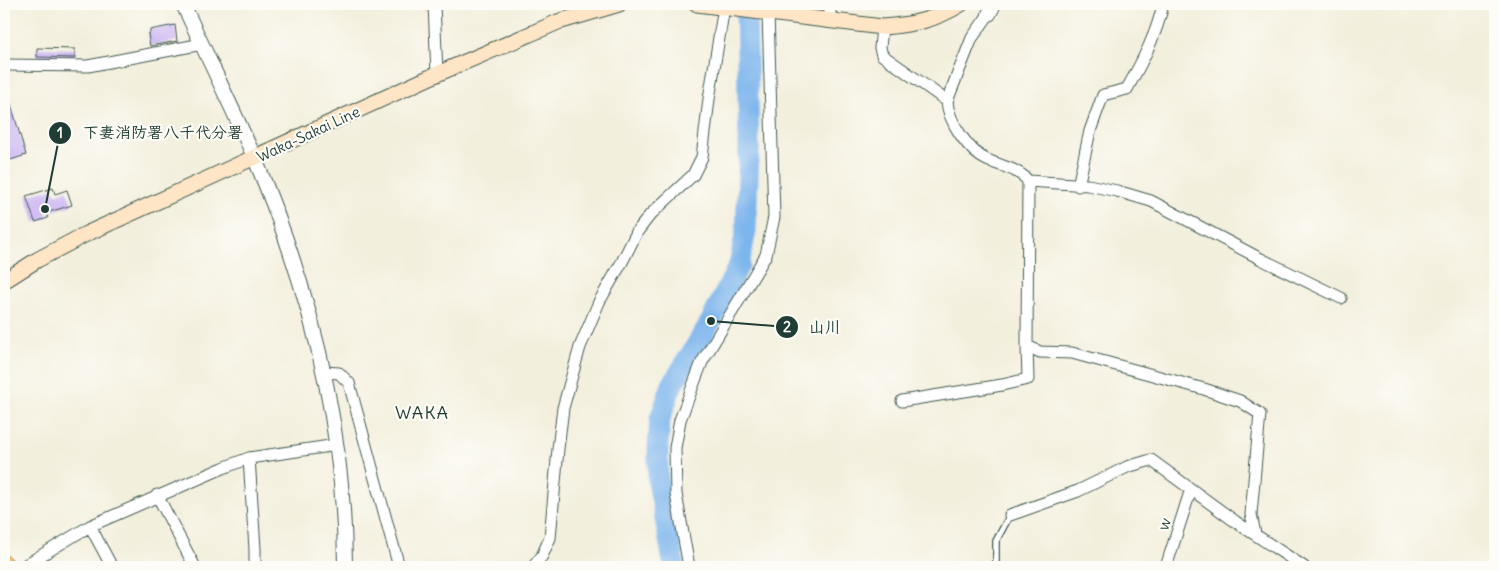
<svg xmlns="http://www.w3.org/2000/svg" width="1499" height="571" font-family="Delius,'Klee One',sans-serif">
  <rect width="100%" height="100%" fill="#fdfcf7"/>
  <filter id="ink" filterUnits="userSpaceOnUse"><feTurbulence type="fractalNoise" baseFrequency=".02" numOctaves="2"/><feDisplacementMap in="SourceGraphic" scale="10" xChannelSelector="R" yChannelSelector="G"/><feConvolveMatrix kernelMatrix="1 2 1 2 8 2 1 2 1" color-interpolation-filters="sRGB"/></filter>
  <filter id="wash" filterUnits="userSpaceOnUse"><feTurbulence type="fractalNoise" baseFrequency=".0096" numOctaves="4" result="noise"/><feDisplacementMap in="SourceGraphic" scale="20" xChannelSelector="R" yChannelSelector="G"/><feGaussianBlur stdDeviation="1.12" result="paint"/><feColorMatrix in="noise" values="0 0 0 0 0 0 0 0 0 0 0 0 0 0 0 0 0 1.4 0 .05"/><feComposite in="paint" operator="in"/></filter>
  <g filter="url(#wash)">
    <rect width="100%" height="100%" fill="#f3efdd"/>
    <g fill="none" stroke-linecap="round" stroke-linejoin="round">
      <path stroke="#7db5ed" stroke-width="21" d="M674,567L658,481V446L660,419L672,385L711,321L739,265L746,231L749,149L746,4"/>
    </g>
    <g id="blocks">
      <path fill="#c4aaf2" d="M175,25L177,41L150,46L148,34L150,33V30Z
        M37,48L75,49V58L37,57Z
        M6,88L26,155L4,162V89Z
        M53,188L55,194L67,190L72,205L46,213L48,218L35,222L26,196Z"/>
    </g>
  </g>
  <g filter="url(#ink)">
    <use href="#blocks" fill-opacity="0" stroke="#3f584d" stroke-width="1"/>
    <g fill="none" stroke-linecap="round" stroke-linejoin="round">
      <g stroke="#3f584d" stroke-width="8">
        <path id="service" d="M996,567V541L1010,515"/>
      </g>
      <g stroke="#3f584d" stroke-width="13">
        <path id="minor" d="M434,4L437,74
          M830,20V4
          M882,27L880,48L882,55L947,101L972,38L989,14
          M4,65L88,66L202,44
          M947,101C948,121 969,152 987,160C1001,166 1019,169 1028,181L1027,346L1040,352L1072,353L1204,389L1240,401L1260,414L1251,514L1255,534
          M1028,181L1088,185L1117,191L1151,201L1261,259L1341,298
          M1078,186L1090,131L1103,95L1127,89C1142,62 1157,34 1163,4
          M324,372L339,373L349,383L399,567
          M902,401L1002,385L1028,379L1027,346
          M249,458L255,549V567
          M157,495L195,567
          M1010,515L1078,491L1127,467L1151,460L1236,522L1304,567
          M90,526L112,567
          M22,567L90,526L223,468L249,458L337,445
          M533,567L542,556L550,538L558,449L563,408L580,347L599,302L622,262L637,232L650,215L693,175L702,157L709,99L724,7
          M689,567L676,494L675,448L680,420L702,362L766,255L774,217L768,12
          M1166,567L1191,489"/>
      </g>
      <g stroke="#3f584d" stroke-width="16">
        <path id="tertiary" d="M183,4C207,56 232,107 255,159C310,289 345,426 345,567
          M989,14L994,4"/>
      </g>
      <g stroke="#3f584d" stroke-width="17">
        <path id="secondary" d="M697,4L882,27C912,25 935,20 961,4
          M4,281L37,260L86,234L437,74L558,22L619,4"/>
      </g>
      <g stroke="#3f584d" stroke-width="19">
        <path id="primary" d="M4,564L6,567"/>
      </g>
      <use href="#service" stroke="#fff" stroke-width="5.5"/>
      <use href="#minor" stroke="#fff" stroke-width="11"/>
      <use href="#tertiary" stroke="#fff" stroke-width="14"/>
      <use href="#secondary" stroke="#fde5c5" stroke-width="15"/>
      <use href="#primary" stroke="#fabe6d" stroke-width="18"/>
    </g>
  </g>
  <g text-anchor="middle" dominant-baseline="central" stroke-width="4.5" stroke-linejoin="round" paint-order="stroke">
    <g font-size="15" fill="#1f3d34" stroke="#fdfcf7">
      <text transform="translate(308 134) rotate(-25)">Waka-Sakai Line</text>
      <text transform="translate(1164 524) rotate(-72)">w</text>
    </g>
    <g font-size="18" letter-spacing="1" fill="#1f3d34" stroke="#fdfcf7">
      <text x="422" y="412">WAKA</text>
    </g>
  </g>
  <path fill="none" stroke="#1f3d34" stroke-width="2" d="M45 209L60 133M711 321L787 327"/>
  <g fill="#1f3d34" stroke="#fdfcf7" stroke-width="2">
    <circle cx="45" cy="209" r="5"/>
    <circle cx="711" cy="321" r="5"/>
    <circle cx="60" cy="133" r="12"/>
    <circle cx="787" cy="327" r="12"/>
  </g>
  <g font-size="15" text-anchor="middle" font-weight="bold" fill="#fff">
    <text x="60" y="138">1</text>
    <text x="787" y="332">2</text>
  </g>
  <g font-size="16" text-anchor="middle" font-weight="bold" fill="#1f3d34" stroke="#fdfcf7" stroke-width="4.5" stroke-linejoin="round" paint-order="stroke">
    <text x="163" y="138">下妻消防署八千代分署</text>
    <text x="825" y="333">山川</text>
  </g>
  <rect width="1499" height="571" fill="none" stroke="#fdfcf7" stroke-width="20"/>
</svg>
